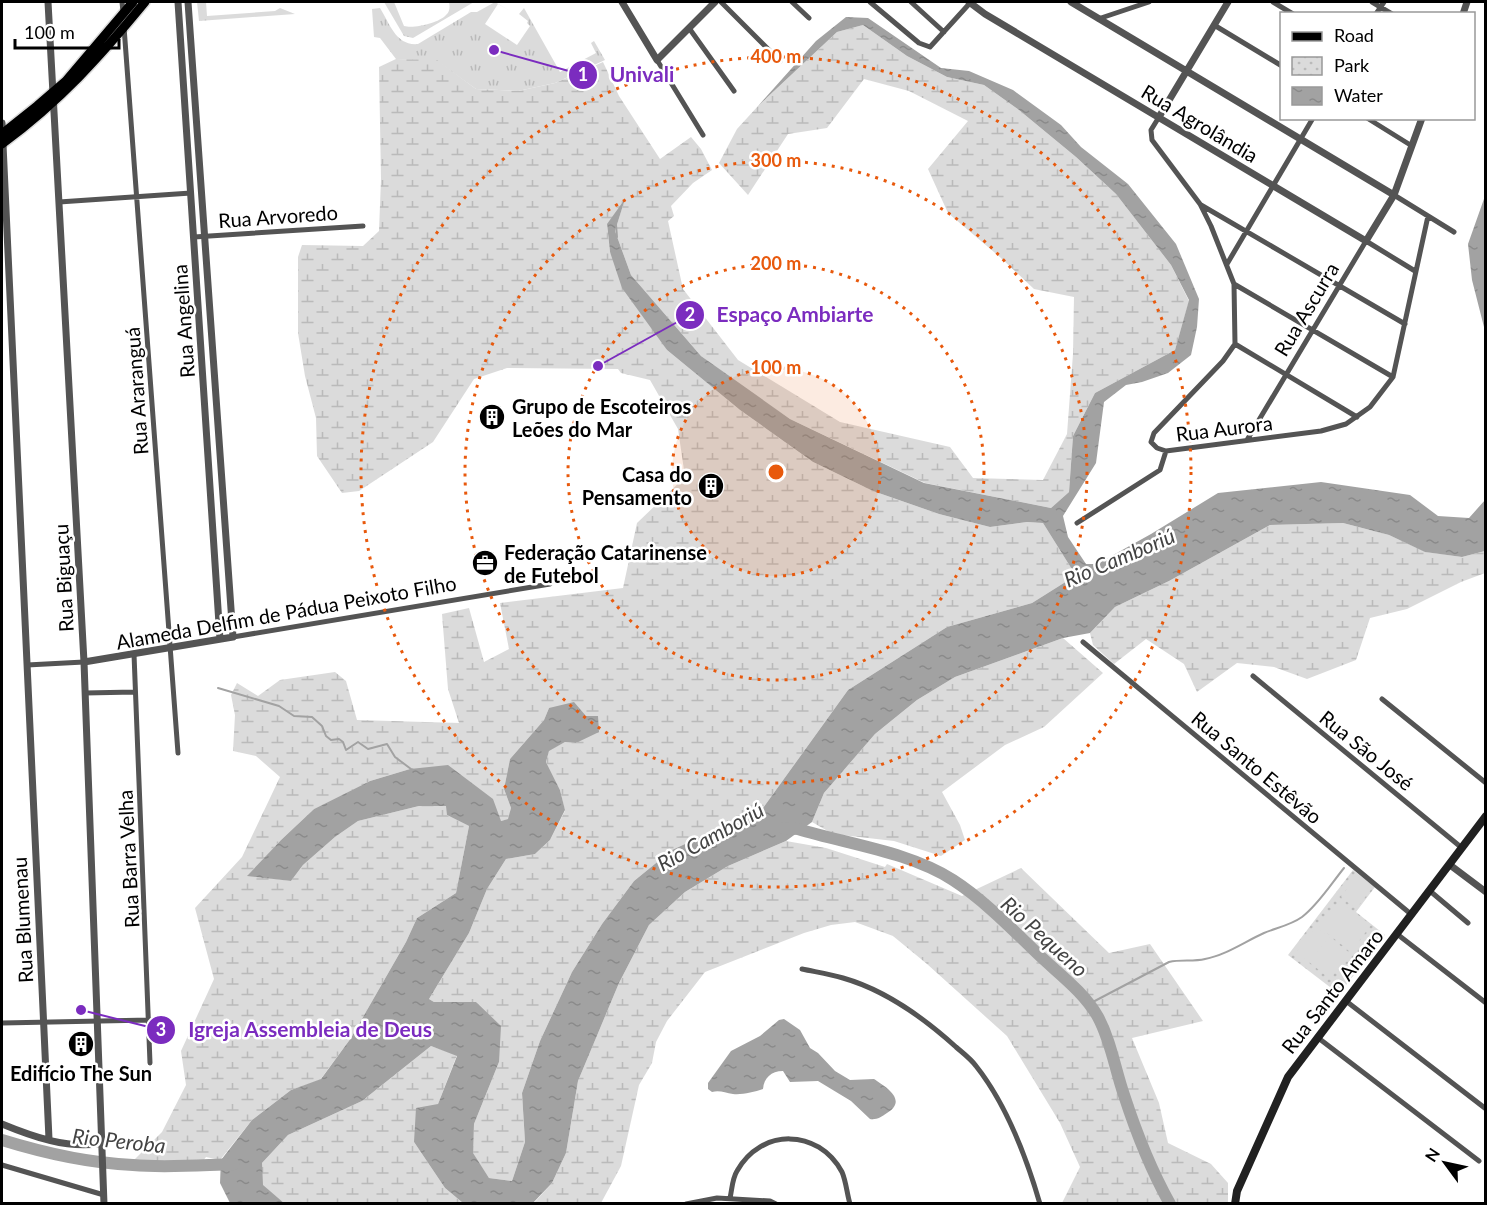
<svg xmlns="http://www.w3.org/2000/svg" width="1487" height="1205" font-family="Lato,sans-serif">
  <defs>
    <pattern id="grass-tufts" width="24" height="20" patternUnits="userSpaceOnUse" patternTransform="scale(1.5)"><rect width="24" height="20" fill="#dbdbdb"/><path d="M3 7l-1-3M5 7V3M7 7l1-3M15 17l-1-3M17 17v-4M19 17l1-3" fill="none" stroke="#bababa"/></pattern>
    <pattern id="wetland-marsh" width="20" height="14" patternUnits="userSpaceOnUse" patternTransform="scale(1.5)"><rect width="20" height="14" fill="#dbdbdb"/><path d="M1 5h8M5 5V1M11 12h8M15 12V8" fill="none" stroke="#bababa"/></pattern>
    <pattern id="park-dots" width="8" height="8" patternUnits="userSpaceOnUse" patternTransform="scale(1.5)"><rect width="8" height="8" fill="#dbdbdb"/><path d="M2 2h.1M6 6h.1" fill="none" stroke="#bababa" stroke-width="1.8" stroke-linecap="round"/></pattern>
    <pattern id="water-ripples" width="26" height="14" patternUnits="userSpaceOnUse" patternTransform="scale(1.5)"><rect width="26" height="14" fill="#a2a2a2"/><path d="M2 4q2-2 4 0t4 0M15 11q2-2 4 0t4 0" fill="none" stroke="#8a8a8a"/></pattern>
  </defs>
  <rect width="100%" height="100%" fill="#fff"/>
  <path fill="url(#grass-tufts)" d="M197,2H206L207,16L275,11L280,8L295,14L199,21Z
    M384,2H394L404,26C414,29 439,23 446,15C450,12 450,6 449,2H474L413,38L404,36Z
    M495,2L512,12L498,4L485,24L517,45L530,26L527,23L528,21L519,14L524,8L560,72L596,53L591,43L594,41L605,60L555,83L518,91L476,89L437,61L396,59L380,38L374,37L372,9L380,8C390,24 396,46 418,44L471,12H477Z"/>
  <path fill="url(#wetland-marsh)" d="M863,25L907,56L947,77L984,85L1019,110L1076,157L1116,194L1171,265L1189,301L1175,350L1095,393L1073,436L1069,492L1051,508L925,483L790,419L747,390L701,356L631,275L615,231L624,202L607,225L610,252L667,350L740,410L813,462L873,491L939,514L990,527L1027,522L1043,523L1073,571L1067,581L1032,603L947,627L848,690L763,808L672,850L634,881L602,924L572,972L540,1041L522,1093L525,1142L512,1181L489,1178L472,1153L474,1124L499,1062L476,1002H434L429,999L469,933L487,889L506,859L535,854L550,840L565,811L560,790L546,762L549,750L565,742L577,743L586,716L549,708L544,720L510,759L504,789L511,808L509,819L501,821L410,769L370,781L314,809L281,840L248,875L291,881L303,865L335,837L358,821L419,806H447V815L469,826L456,893L417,918L406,942L351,1038L320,1080L291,1090L252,1120L220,1160L206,1157L200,1165L133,1161L162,1132L186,1085L181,1051L214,979L195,908L242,857L280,777L256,756L233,751L235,715L231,695L237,683L258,696L280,680L335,672L346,681L357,720L459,723L448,689L442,614L469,608L484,662L509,649L500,603L623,588L637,523L685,477L678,429L650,380L621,373L618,369L507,368L474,379L433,442L359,491L342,493L317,456L316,418L305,376L298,333V257L302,245L363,246L379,231L381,179L379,67L396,59L437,60L476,89L518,91L555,83L603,62L619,96L660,159L691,137L701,149L712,170L693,183L671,206L674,216L668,221L683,289L738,360L840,422L950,447L973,478L1043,480L1067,434L1073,354L1074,297L1034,289L1001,258L948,213L928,169L968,121L909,91L864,79L827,128L788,134L748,195L719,163L737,129L758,106L837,32Z
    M1343,523L1389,535L1426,552L1462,557L1485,551V573L1461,582L1407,609L1370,618L1356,660L1307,679L1274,667L1237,663L1197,692L1184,664L1146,639L1114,664L1093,645L1090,633L1115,607L1169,581L1270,525Z
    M1063,638L1103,673L1044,727L1005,745L942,792L960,825L965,840L941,856L894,841L833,834L812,822L824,793L875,734L917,700L955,677Z
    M786,841L826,848L885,867L887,864L962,896L1021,868L1109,953L1150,944L1203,1021L1132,1038L1159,1103L1168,1143L1211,1164L1228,1183V1203H1062L1080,1167L1060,1123L1007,1036L927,964L893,936L855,922L831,925L804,933L705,972L667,1021L656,1042L652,1063L639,1085L621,1166L601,1203L533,1204L552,1183L566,1153L578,1081L619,983L649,925L685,892L728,866Z
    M431,1046L457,1055L438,1104L414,1142L445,1188L463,1203H284L262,1185V1163L288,1135L362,1101Z"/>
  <path fill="url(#park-dots)" d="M1353,870L1375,887L1356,912L1385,935L1339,994L1288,955Z"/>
  <path fill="#dbdbdb" d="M1357,875L1373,887L1356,909L1341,897Z
    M1340,901L1371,925L1351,952L1319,927Z
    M1316,927L1328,936L1308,962L1296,952Z
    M1329,937L1350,953L1330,979L1309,962Z"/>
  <path fill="url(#water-ripples)" d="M846,17L868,18L941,68L969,71L1013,90L1061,125L1081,147L1128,184L1176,244L1199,299L1197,327L1191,355L1168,373L1142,382L1126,385L1104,402L1096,463L1063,516L1068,537L1086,564H1097L1151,534L1218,493L1321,482L1410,495L1438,516L1469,518L1485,500V551L1462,557L1425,552L1389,535L1343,523L1270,525L1169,581L1115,607L1090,633L1063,638L955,677L917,700L875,734L824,793L812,822L786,841L728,866L685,892L649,925L619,983L578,1081L566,1153L552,1183L533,1203H463L445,1188L414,1142L416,1108L438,1104L457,1056L431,1046L362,1101L288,1135L262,1163L263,1185L284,1203H230L220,1183L221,1160L252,1120L291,1090L321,1079L351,1038L406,942L417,918L456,893L469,826L447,815L446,806H419L358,821L335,837L303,865L291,881L247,876L281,840L314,809L370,781L410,769L448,765L493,799L501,821L508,819L511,808L504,789L510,759L544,720L549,708L574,702L586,716H598L599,732L576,743L565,742L549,751L546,762L560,790L565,810L550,840L535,854L506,859L487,889L469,933L429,999L434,1002H476L501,1026L499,1062L474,1124L473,1153L489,1178L512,1181L525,1142L522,1093L540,1041L572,972L602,924L634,881L672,850L763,808L848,690L947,627L1032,603L1067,581L1073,571L1043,523L1027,522L990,527L939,514L873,491L813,462L740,410L667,350L622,288L610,252L607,224L625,199L615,231L631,275L701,356L790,419L924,483L1051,508L1069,492L1073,436L1095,393L1175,350L1189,300L1171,265L1116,194L1076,157L1019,110L984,85L947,77L907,56L863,25L837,32L758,106L816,41Z
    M1485,196H1486L1485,331L1472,280L1468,244Z
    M784,1019L800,1030L810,1048L818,1053L835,1071L850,1080L874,1079C886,1087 908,1100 887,1113C881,1117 877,1120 870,1119L851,1101L818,1081L790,1082L783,1071C771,1071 764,1078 763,1089C754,1092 742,1095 733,1094C725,1093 720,1090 712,1092L708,1089V1083L731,1051L760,1036L779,1020Z"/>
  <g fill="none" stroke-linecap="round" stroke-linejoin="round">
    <path stroke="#a2a2a2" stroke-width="2" d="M616,225L617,237
      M218,688L279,706L294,716L312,717L322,726L326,736L331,740L339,739L343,742L346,750L358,742L368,749L387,744L395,757L411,769
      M1089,1004L1169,962C1181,959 1193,962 1205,959C1226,955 1244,942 1264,933C1276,928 1291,925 1302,917C1318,905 1331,884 1344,868"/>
    <path stroke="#a2a2a2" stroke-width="12" d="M784,828L798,829C847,844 910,852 953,880C984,900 1012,929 1039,955C1059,974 1084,992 1098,1017C1111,1041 1115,1069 1124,1095C1136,1132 1151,1170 1170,1204
      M2,1140C44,1153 88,1163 133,1165C166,1168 201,1165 234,1164"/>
    <g stroke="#dbdbdb" stroke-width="12">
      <path id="primary" d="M2,134L37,106L66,81L133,2
        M2,144C61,100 99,58 145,2"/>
    </g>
    <path stroke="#545454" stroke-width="5" d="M122,2L123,12
      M721,2L780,61
      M792,2L809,18
      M870,2L919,43L930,47L970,3
      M911,2L944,32
      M1273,2L1293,14
      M1372,2L1392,14
      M1376,14L1384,2
      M1098,19L1149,2
      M1214,25L1282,66
      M124,27L178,753
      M689,28L734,91
      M657,60L703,135
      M1159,117L1151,130L1152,140L1200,204L1211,226L1234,284L1235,344L1223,361L1154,433L1151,442L1157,448L1166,451L1321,431L1346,424L1370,407L1393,377L1428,216
      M1367,118L1412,146
      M1394,195L1454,232
      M59,202L191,193
      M1201,205L1405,324
      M194,237L363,226
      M1227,264L1313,118
      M1234,284L1393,377
      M1235,344L1357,417
      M1247,440L1366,241L1415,271
      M1077,523L1160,470L1166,451
      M233,637L550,584
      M1083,642L1412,915
      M134,654L150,1063
      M27,665L84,662
      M1253,676L1462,848
      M85,693L135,692
      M1382,699L1486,783
      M1430,891L1468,923
      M1397,934L1486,1003
      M802,969C816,972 830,974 843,978C885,990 924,1018 956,1047C963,1053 971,1059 976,1066C1007,1105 1026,1156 1040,1204
      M1346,1001L1486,1109
      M2,1023L150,1020
      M1317,1037L1479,1161
      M2,1165L104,1195
      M730,1198C732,1190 732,1179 737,1171C761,1128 818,1128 842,1172C846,1181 847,1194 850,1204
      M686,1204L717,1198L770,1201L776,1204"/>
    <path stroke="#545454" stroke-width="7" d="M48,2L84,662L104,1204
      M178,2L220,639
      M622,2L657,60L715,2
      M969,2L985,14L1366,241L1394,195L1422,118
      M1071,2L1394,195
      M1463,14L1467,2
      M1159,117L1228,2
      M2,123L49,1139
      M84,662L233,637L188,2
      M1450,865L1486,892
      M2,1124C31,1136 69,1150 102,1143"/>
    <path stroke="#212121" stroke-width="8" d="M1235,1204L1237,1191L1288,1077L1486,816"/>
    <use href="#primary" stroke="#000" stroke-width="9"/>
  </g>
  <circle cx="776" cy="472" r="104" fill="#e8590c" fill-opacity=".12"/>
  <g fill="none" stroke="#e8590c" stroke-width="3" stroke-dasharray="3 6">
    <circle cx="776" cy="472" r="104"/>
    <circle cx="776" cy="472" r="208"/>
    <circle cx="776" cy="472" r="311"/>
    <circle cx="776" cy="472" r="415"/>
  </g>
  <defs>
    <g id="building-disc" transform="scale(1.35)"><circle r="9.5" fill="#000" stroke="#fff"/><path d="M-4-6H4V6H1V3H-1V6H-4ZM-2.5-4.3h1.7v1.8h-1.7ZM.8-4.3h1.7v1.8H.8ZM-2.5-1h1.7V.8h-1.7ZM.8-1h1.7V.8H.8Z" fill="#fff"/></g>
    <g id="office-disc" transform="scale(1.35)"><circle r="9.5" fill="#000" stroke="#fff"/><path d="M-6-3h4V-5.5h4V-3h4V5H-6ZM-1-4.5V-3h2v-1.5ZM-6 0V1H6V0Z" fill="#fff"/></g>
  </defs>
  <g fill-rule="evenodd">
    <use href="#building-disc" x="492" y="417"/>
    <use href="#building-disc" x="711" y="486"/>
    <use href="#office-disc" x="485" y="563"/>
    <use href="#building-disc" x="81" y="1044"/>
  </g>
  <g text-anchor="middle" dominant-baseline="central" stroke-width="5" stroke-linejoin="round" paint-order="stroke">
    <g font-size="20" fill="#000" stroke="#fff">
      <text transform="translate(1200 123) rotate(31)">Rua Agrolândia</text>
      <text transform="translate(278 216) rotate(-4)">Rua Arvoredo</text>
      <text transform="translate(1306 309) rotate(-59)">Rua Ascurra</text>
      <text transform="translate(183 321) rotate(-94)">Rua Angelina</text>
      <text transform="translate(136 391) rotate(-94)">Rua Araranguá</text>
      <text transform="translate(1224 428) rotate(-7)">Rua Aurora</text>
      <text transform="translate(63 578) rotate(-93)">Rua Biguaçu</text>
      <text transform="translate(286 612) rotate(-10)">Alameda Delfim de Pádua Peixoto Filho</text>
      <text transform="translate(1367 750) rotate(39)">Rua São José</text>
      <text transform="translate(1257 767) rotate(40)">Rua Santo Estêvão</text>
      <text transform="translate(128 859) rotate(-93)">Rua Barra Velha</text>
      <text transform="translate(22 920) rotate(-93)">Rua Blumenau</text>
      <text transform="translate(1332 991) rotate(-52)">Rua Santo Amaro</text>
    </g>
    <g font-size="20" font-weight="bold" fill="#000" stroke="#fff" text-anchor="start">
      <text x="512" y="406">Grupo de Escoteiros<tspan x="512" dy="23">Leões do Mar</tspan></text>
      <text x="692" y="474" text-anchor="end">Casa do<tspan x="692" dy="23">Pensamento</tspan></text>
      <text x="504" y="552">Federação Catarinense<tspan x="504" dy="23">de Futebol</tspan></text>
      <text x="81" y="1073" text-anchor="middle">Edifício The Sun</text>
    </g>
    <g font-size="21" font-style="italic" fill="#434343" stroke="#fff">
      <text transform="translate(1119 557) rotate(-23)">Rio Camboriú</text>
      <text transform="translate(710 836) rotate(-29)">Rio Camboriú</text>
      <text transform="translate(1045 936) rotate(42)">Rio Pequeno</text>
      <text transform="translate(119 1140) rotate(6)">Rio Peroba</text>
    </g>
  </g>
  <circle cx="776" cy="472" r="9" fill="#e8590c" stroke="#fff" stroke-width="3"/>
  <g font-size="18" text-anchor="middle" font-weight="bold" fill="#e8590c" stroke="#fff" stroke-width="5" stroke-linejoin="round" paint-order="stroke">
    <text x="776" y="63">400 m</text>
    <text x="776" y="167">300 m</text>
    <text x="776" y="270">200 m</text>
    <text x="776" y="374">100 m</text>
  </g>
  <path fill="none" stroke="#7b2cbf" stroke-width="2" d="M494 50L583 75M598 366L690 315M81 1010L161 1030"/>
  <g fill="#7b2cbf" stroke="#fff" stroke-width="2">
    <circle cx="494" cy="50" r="6"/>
    <circle cx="598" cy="366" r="6"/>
    <circle cx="81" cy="1010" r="6"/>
    <circle cx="583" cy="75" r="15"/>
    <circle cx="690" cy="315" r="15"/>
    <circle cx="161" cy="1030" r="15"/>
  </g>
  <g font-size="18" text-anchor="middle" font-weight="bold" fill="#fff">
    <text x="583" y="81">1</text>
    <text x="690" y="321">2</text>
    <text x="161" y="1036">3</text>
  </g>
  <g font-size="21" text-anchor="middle" font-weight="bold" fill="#7b2cbf" stroke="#fff" stroke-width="5" stroke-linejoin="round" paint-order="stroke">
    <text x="642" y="82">Univali</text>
    <text x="795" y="322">Espaço Ambiarte</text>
    <text x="310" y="1037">Igreja Assembleia de Deus</text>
  </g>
  <rect width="1487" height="1205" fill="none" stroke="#000000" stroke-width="6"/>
  <rect x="1280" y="12" width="195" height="108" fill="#ffffff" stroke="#999999" stroke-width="1.5"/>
  <rect x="1292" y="32" width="30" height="9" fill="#000000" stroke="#999999" stroke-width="1.5"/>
  <text x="1334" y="42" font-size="18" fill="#000000">Road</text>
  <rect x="1292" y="57" width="30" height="18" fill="url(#park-dots)" stroke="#999999" stroke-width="1.5"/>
  <text x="1334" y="72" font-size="18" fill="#000000">Park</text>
  <rect x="1292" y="87" width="30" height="18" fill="url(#water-ripples)" stroke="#999999" stroke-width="1.5"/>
  <text x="1334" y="102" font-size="18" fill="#000000">Water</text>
  <g transform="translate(1445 1163) rotate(303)" stroke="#ffffff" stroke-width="4.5" paint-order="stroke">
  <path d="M0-4.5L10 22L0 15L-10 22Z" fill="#000000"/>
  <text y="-9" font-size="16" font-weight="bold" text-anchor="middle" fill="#000000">N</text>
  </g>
  <path d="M15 39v9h104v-9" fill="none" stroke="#000000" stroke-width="3"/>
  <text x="24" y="39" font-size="18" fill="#000000" stroke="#ffffff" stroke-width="4.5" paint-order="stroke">100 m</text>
</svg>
